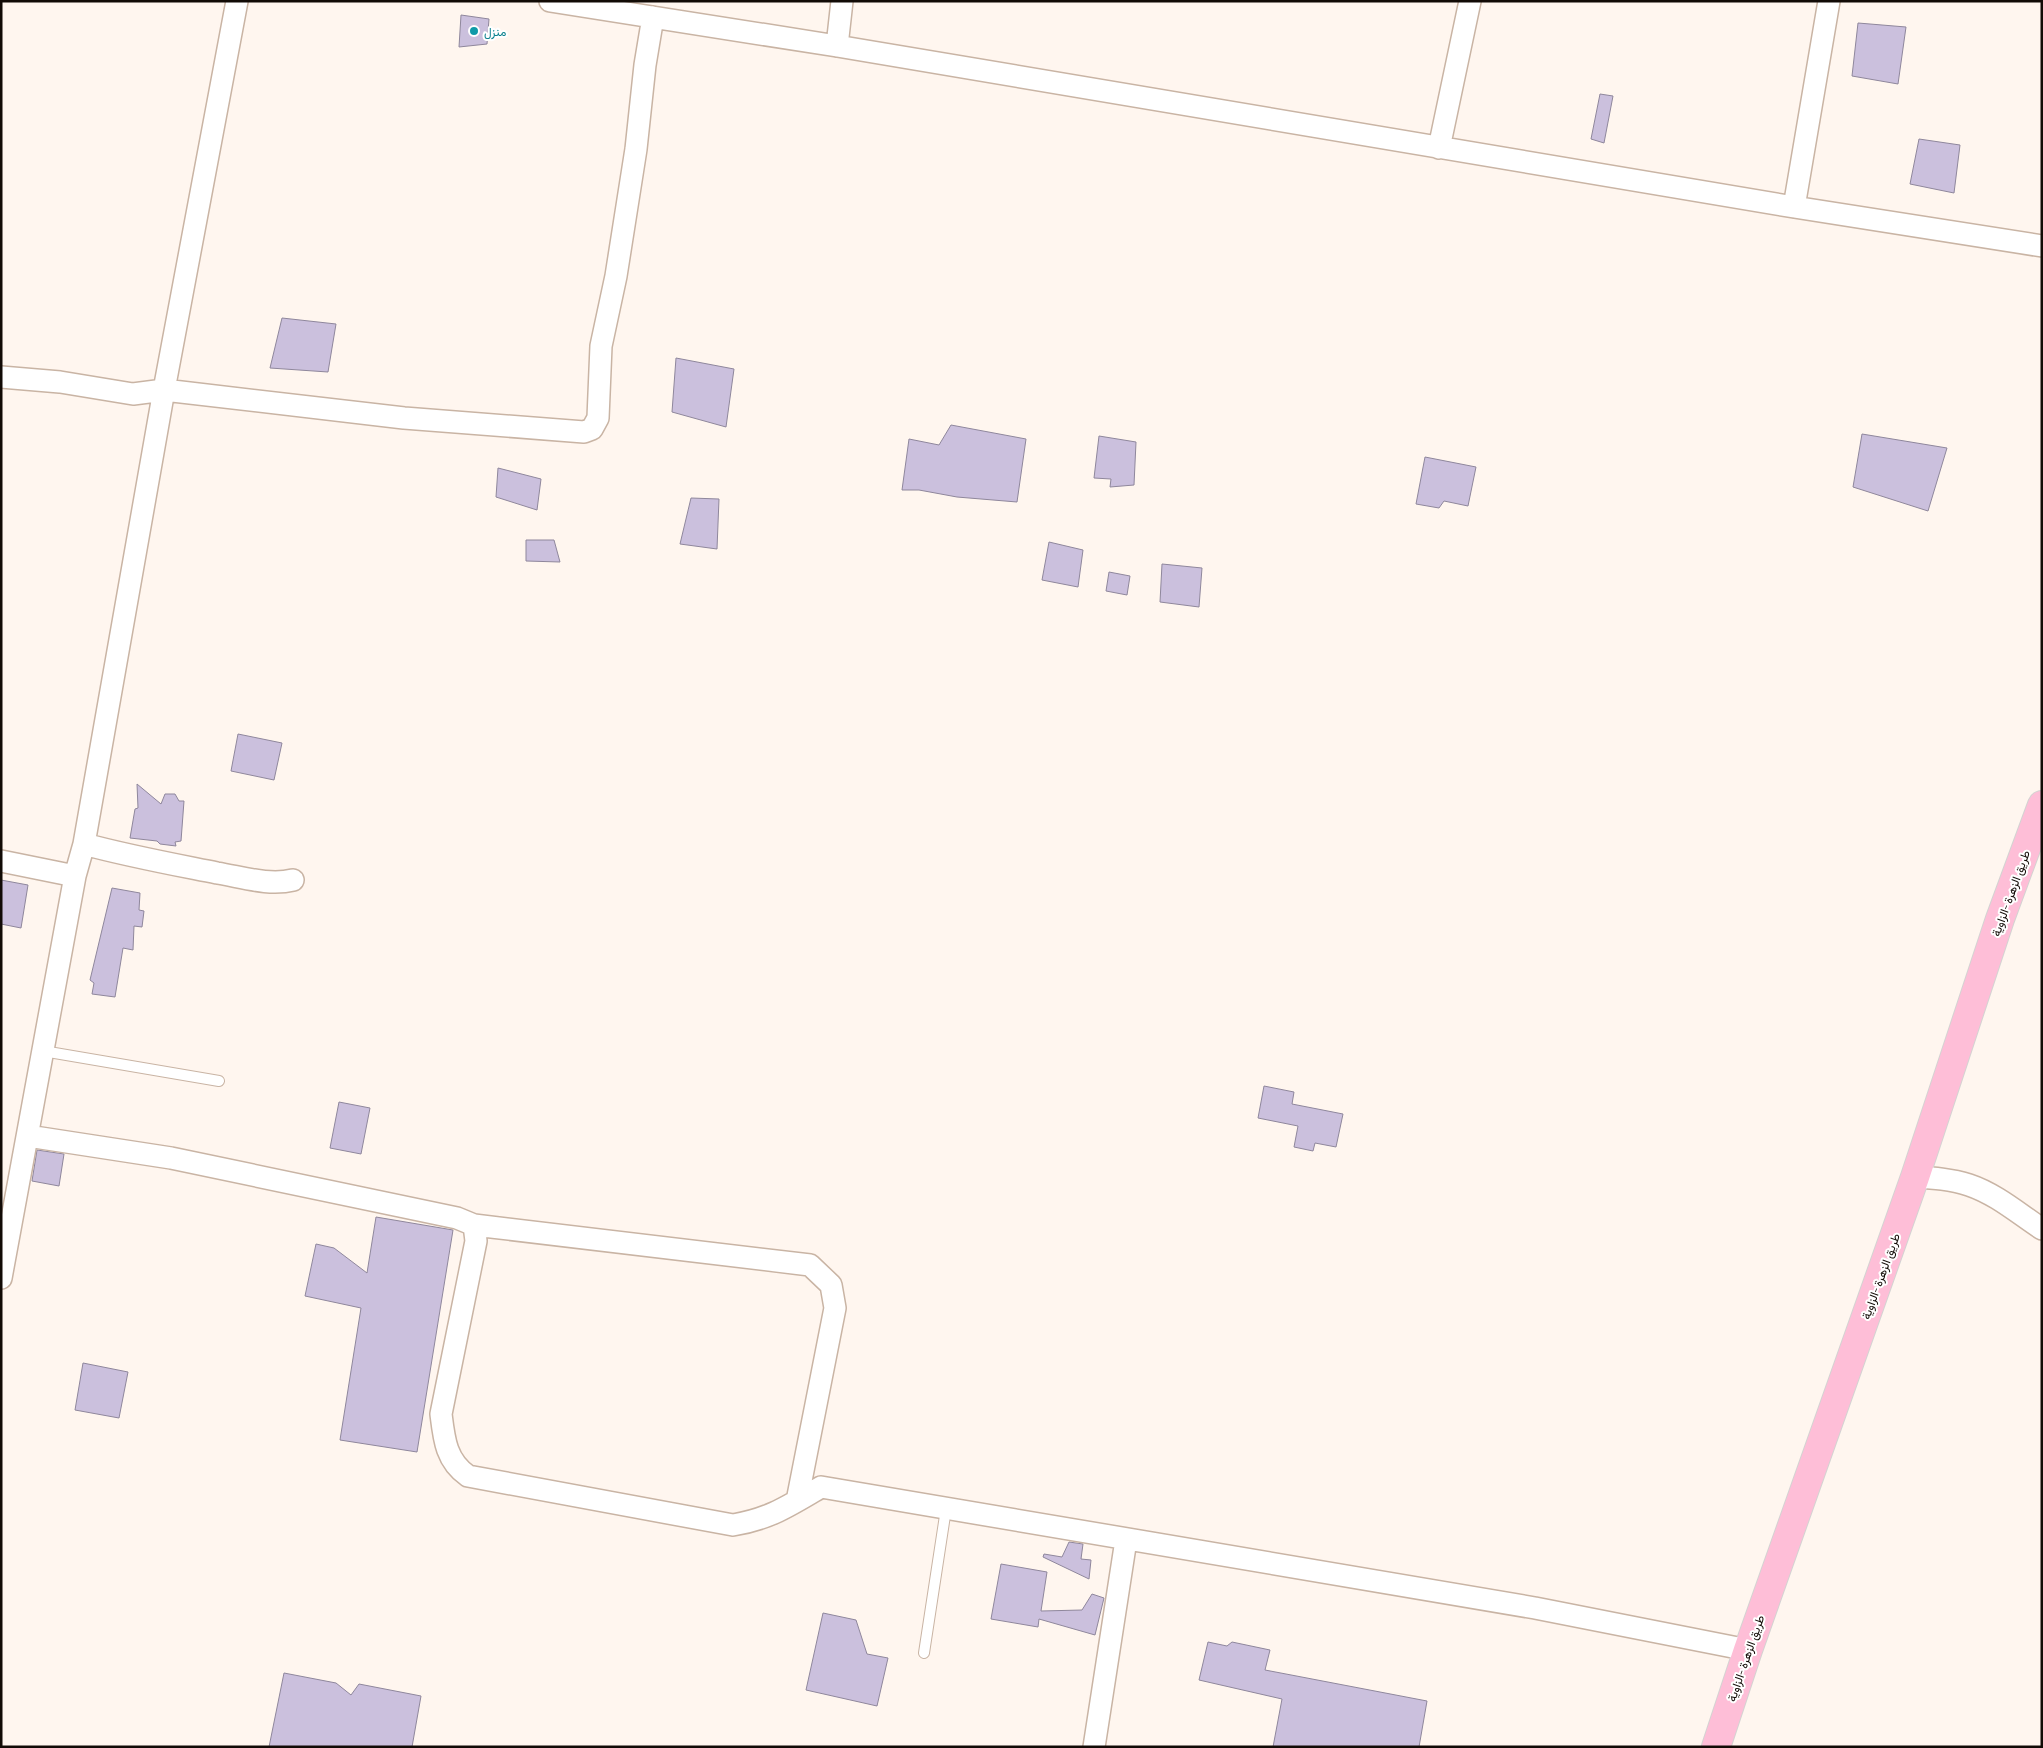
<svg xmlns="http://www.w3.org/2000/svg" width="2043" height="1748" font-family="Barlow,Vazirmatn,sans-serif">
  <rect width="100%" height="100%" fill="#fff6ef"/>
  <path fill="#cbc0dd" stroke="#8f879c" d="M461,15L489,19L487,44L459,47Z
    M1858,23L1906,27L1898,84L1852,76Z
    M1600,94L1613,96L1604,143L1591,139Z
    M1919,139L1960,145L1954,193L1910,184Z
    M282,318L336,324L328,372L270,368Z
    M676,358L734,369L726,427L672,412Z
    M951,425L1026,439L1017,502L957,497L919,490H902L909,439L939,445Z
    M1862,434L1947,448L1928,511L1853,487Z
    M1099,436L1136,442L1134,485L1110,487L1111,479L1094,478Z
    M1425,457L1476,467L1468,506L1444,501L1439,508L1416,504Z
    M498,468L541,479L537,510L496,497Z
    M691,498L719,499L717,549L680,544Z
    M526,540H554L560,562L526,561Z
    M1049,542L1083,550L1078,587L1042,580Z
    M1162,564L1202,568L1199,607L1160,602Z
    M1109,572L1130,576L1127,595L1106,591Z
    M238,734L282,743L274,780L231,771Z
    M137,784L161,804L165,794H175L179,801H184L181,841L175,842L176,846L160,844L157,841L130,838L135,809L138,808Z
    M1,880L28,885L21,928L1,924Z
    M112,888L140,893L139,910L144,911L142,927L134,926L133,950L123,948L115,997L92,994L94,983L90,980Z
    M1264,1086L1294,1092L1292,1104L1343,1114L1336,1147L1315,1143L1313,1151L1294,1147L1298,1126L1258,1118Z
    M339,1102L370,1108L361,1154L330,1148Z
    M37,1150L64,1154L59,1186L32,1181Z
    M376,1217L453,1230L417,1452L340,1440L361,1308L305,1296L316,1244L334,1248L367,1273Z
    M83,1363L128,1372L119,1418L75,1410Z
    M1069,1542L1083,1544L1081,1559L1091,1560L1089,1579L1043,1557L1044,1554L1062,1557Z
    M1001,1564L1047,1572L1041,1611L1082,1610L1092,1594L1104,1598L1095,1635L1039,1619L1038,1627L991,1619Z
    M823,1613L856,1620L867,1654L888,1658L877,1706L806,1690Z
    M1208,1642L1227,1646L1232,1642L1270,1650L1265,1670L1427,1701L1419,1747H1273L1282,1699L1199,1680Z
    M284,1673L336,1683L351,1695L359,1684L421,1696L412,1747H269Z"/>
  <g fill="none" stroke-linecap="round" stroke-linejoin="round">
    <g stroke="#c9b4a4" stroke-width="12">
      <path id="service" d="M43,1051L219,1081
        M924,1653L946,1509"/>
    </g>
    <g stroke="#c9b4a4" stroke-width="24">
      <path id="minor" d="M550,1L837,46L1794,207L2042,246
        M837,46L842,1
        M1439,148L1470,1
        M1794,207L1829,1
        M1,377L60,382L133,394L164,390L404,418L584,432L592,429L598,418L601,346L616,276L636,149L645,65L653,17
        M84,844C128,856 172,864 217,873C242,877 269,886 293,880
        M1,861L75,876
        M28,1136L171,1158L457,1218L474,1225L476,1241L441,1414C444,1439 446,1461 468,1476L733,1525C770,1519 790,1505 821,1487L1535,1608L1748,1650
        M1915,1177C1933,1178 1951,1179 1969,1185C1996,1194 2019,1214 2042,1229
        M474,1225L810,1265L831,1285L835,1308L797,1501
        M1,1278L75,876L84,844L164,390L237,1
        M1094,1747L1126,1540"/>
    </g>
    <g stroke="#d4d3d2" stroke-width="30">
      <path id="primary" d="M1716,1747L1748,1650L1915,1177L2000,919L2042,805"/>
    </g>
    <use href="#service" stroke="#fff" stroke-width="10"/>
    <use href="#minor" stroke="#fff" stroke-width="21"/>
    <use href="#primary" stroke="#febed7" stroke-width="28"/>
  </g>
  <circle fill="#0f9aa8" stroke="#fff" stroke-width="2" cx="474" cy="31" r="5"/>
  <g text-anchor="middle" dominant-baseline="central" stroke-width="4" stroke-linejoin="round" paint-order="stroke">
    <g font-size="12" fill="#0d838f" stroke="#fff" text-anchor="start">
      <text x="484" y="31">منزل</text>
    </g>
    <g font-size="12" fill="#120b06" stroke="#fff">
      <text transform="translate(2010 893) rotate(-70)">طريق الزهرة -الزاوية</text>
      <text transform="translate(1880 1276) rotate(-70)">طريق الزهرة -الزاوية</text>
      <text transform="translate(1745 1658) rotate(-71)">طريق الزهرة -الزاوية</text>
    </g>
  </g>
  <rect width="2043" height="1748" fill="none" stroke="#120b06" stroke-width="5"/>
</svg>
